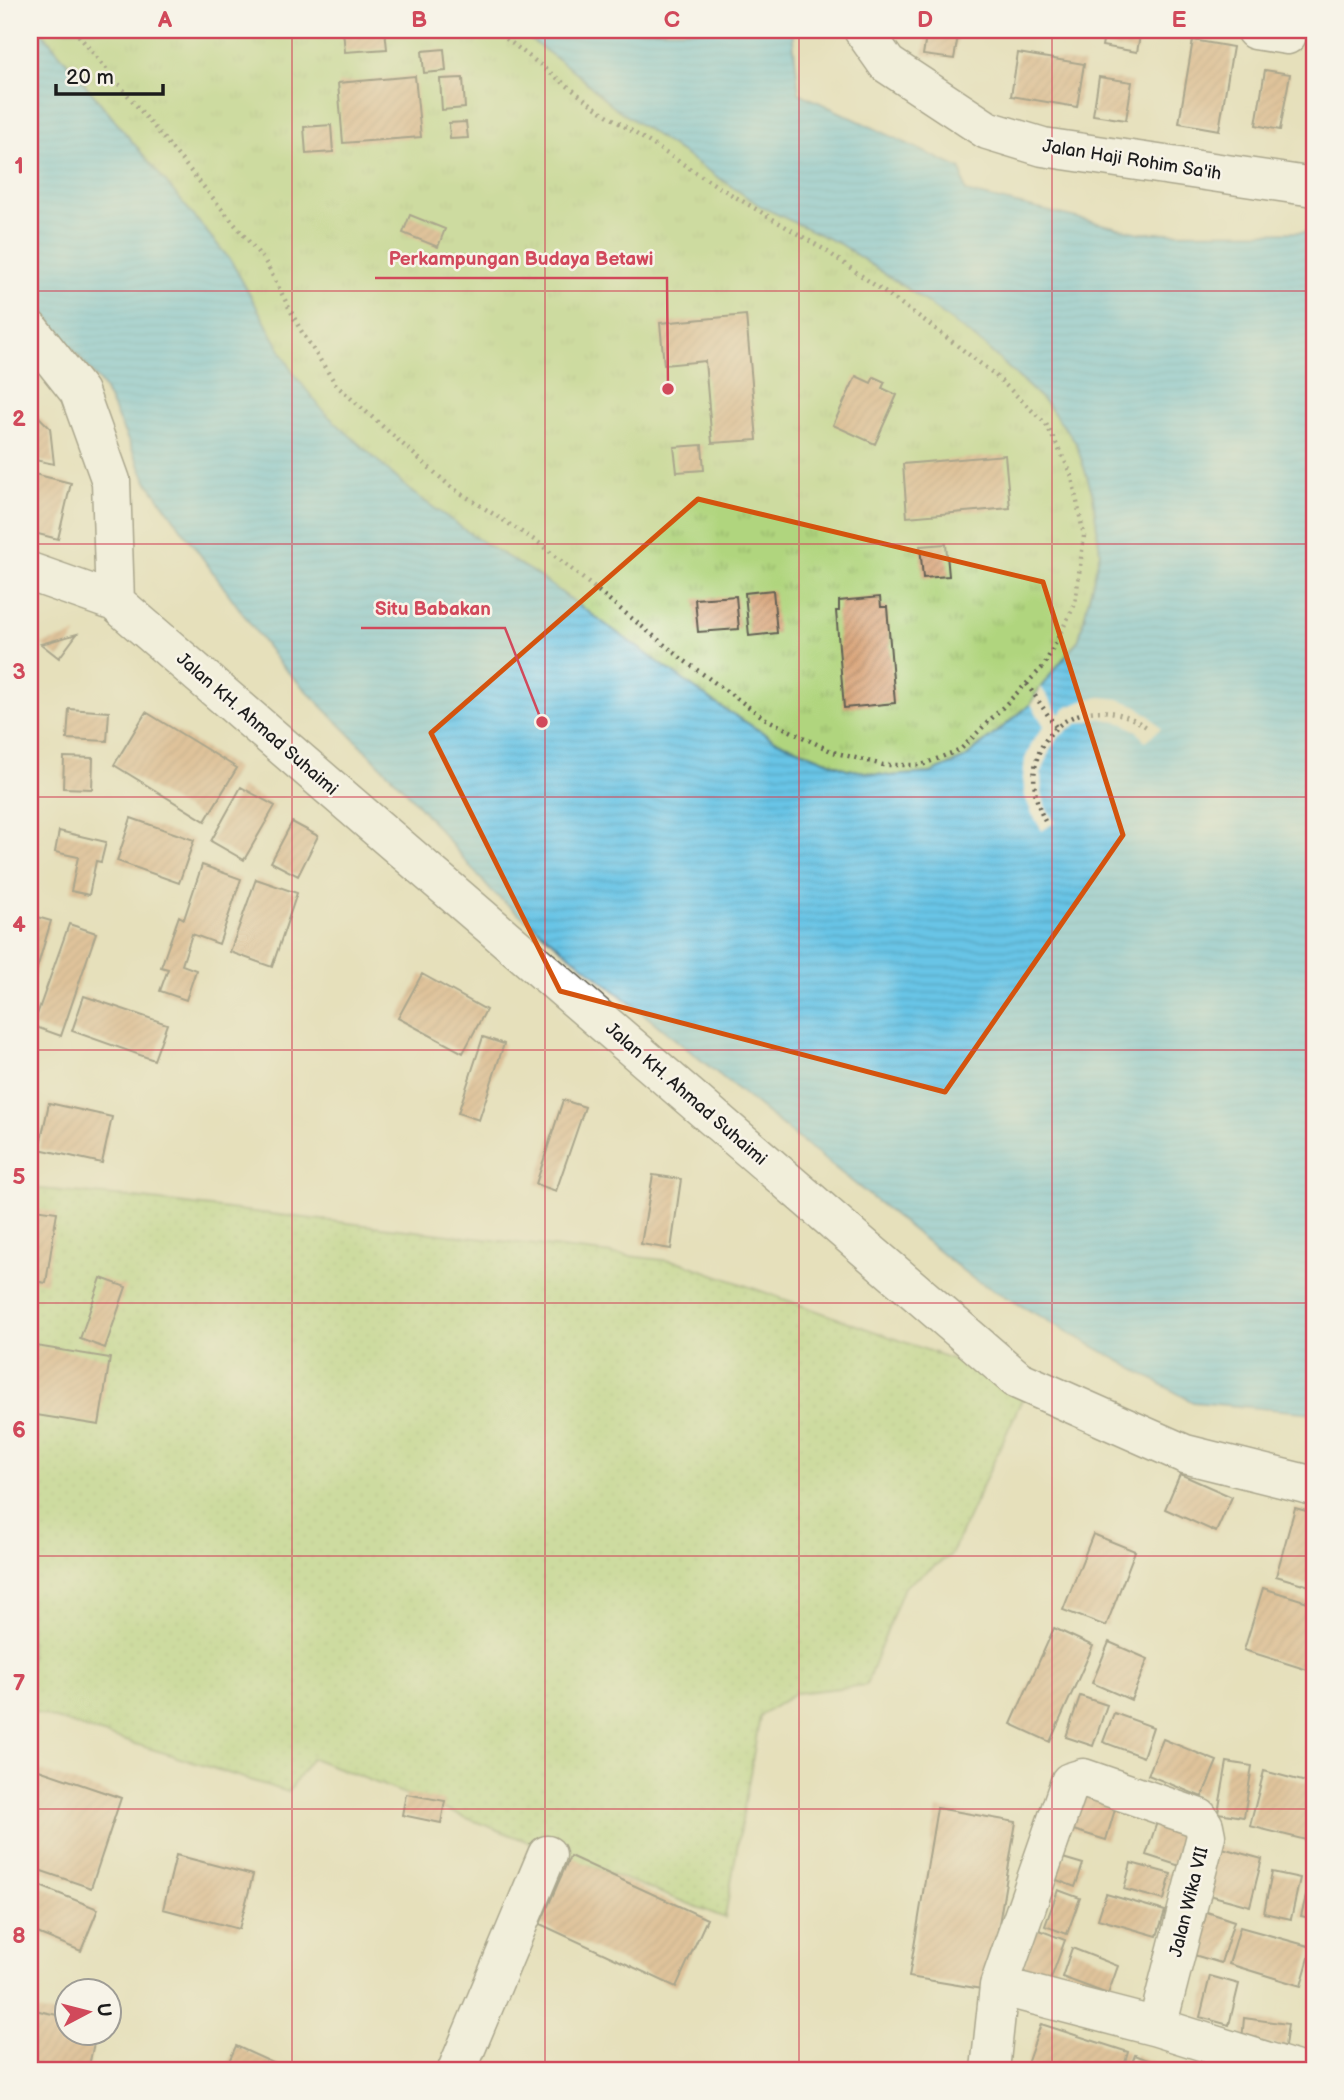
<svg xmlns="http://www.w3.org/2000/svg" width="1344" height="2100" font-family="'Balsamiq Sans',sans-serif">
  <defs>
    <pattern id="grass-dots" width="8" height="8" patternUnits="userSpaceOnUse" patternTransform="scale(1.75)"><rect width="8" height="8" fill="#b0d57e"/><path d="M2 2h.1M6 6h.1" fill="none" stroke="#97b66c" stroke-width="1.8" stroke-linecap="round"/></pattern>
    <pattern id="park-tufts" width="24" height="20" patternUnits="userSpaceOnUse" patternTransform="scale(1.75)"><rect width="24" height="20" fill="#b0d57e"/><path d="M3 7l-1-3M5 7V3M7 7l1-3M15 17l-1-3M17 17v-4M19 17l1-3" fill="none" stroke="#97b66c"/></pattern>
    <pattern id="water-rules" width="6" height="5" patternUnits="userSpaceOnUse" patternTransform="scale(1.75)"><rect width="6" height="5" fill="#68c4e6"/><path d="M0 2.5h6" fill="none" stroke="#5aa8c5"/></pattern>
    <pattern id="building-hatch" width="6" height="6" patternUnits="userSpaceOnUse" patternTransform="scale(1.75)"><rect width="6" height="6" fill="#d79f72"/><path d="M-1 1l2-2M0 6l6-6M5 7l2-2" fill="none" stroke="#ae815d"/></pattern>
  </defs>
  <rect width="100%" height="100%" fill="#f7f3e8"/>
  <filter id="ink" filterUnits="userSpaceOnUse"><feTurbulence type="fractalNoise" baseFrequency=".0143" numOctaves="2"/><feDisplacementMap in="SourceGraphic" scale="14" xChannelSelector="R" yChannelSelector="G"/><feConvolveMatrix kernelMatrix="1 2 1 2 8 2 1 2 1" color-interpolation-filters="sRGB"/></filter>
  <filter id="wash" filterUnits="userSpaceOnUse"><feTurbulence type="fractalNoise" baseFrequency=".00686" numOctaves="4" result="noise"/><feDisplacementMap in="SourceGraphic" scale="28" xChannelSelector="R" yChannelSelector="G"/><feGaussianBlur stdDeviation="1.57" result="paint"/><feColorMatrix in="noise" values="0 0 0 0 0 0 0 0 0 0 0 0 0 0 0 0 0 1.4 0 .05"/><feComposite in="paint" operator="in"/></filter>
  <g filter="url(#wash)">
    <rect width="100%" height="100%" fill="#e6e0bb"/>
    <path fill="url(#grass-dots)" stroke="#66784d" stroke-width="2" d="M30,1188L126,1197L680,1262L1028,1386L951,1555L904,1587L866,1685L796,1693L760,1716L725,1918L312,1758L288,1792L30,1711Z"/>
    <path fill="url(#park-tufts)" stroke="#66784d" stroke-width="2" d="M40,30H517L574,71L611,105L762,207L840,244L915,294L985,346L1047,404L1076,443L1093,495L1100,552L1079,639L1041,687L1031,704L964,759L931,773L889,776L847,769L775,740L718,705L534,573L482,542L413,493L324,413L294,374L231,261Z"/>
    <path fill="url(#water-rules)" stroke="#427081" stroke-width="2" d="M30,30H40L231,261L294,374L324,412L413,493L482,542L534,573L718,705L775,740L847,769L889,776L931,773L964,759L1031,704L1041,687L1079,639L1100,552L1093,495L1076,443L1047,404L985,346L915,294L840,244L762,207L611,105L574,71L517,30H792L799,93L961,169L966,192L1140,233L1314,232V1413L1193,1402L972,1278L492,892L407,792L278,662L146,480L104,388L30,295Z"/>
    <path fill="#e6e0bb" d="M1041,687L1059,714L1068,707L1084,700L1101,697L1118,699L1135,705L1149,715L1161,728L1145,742L1137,731L1125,724L1101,718L1077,724L1060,736L1051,748L1041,775L1042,792L1046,808L1055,822L1042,831L1032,814L1025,797L1023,778L1025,759L1033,741L1044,726L1031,704Z"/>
    <g id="blocks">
      <path fill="url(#building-hatch)" d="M343,30H385L387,49L345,52Z
        M927,30H959L954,59L923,55Z
        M1105,30H1141L1137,52L1102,46Z
        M1193,40L1233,47L1219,130L1179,123Z
        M444,49L446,71L424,73L422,51Z
        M1018,53L1084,64L1077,107L1011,96Z
        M1265,70L1290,74L1280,130L1256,125Z
        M415,76L421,137L343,143L338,83Z
        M1099,77L1132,82L1126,120L1093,115Z
        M463,78L465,108L442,110L440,79Z
        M466,122L468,138L450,139L449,123Z
        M331,125L333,152L306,154L304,127Z
        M410,215L445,229L438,247L403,233Z
        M746,315L757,440L712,443L705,361L664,365L660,323Z
        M856,376L871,383L874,377L885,382L882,388L897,395L875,444L833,425Z
        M30,408L50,428L54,464L30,459Z
        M702,445L704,470L677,472L674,447Z
        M1005,455L1010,508L907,517L903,464Z
        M30,473L71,483L58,539L30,532Z
        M946,544L949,576L923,578L920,546Z
        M773,590L777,633L749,636L745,593Z
        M736,596L739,629L698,632L695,599Z
        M880,597L881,607H887L895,703L844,708L836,611H839V601Z
        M77,634L59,658L41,644Z
        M69,709L109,712L107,741L67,739Z
        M146,712L237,768L205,821L114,765Z
        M64,757L93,758L92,789L63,788Z
        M241,787L275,806L244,860L211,841Z
        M131,818L194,840L179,883L117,861Z
        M292,822L318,836L298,876L271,862Z
        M59,831L106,842L101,862L96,861L89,895L71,891L78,857L55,852Z
        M202,865L241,879L219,944L192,934L182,965L196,970L186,1000L160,991L168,969L161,967L179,916L184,919Z
        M256,879L297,893L272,967L230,952Z
        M30,915L51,921L32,985L30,984Z
        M69,924L96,933L61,1036L33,1026Z
        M422,974L486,1010L463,1053L398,1018Z
        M84,996L167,1024L154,1060L72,1031Z
        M483,1037L504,1044L479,1120L458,1113Z
        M563,1100L585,1107L556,1191L536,1184Z
        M49,1103L112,1117L102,1163L39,1149Z
        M653,1175L681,1179L671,1249L641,1244Z
        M34,1209L57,1212L46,1283L30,1280V1236Z
        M101,1278L126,1287L105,1348L80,1339Z
        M30,1345L110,1358L99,1425L30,1414Z
        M1180,1474L1232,1497L1216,1532L1165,1509Z
        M1295,1508L1314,1513L1313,1587L1276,1576Z
        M1093,1534L1135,1551L1106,1626L1063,1610Z
        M1263,1588L1314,1604V1672L1244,1650Z
        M1054,1628L1093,1646L1050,1742L1011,1724Z
        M1109,1642L1148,1659L1131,1700L1092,1683Z
        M1080,1696L1107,1705L1093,1746L1066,1737Z
        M1114,1713L1153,1727L1143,1757L1103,1742Z
        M1163,1739L1217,1761L1202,1797L1148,1775Z
        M1227,1762L1252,1766L1244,1817L1218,1813Z
        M30,1767L121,1798L91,1888L30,1867Z
        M1264,1771L1314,1784V1842L1250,1826Z
        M406,1794L445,1801L441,1823L402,1815Z
        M1077,1794L1116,1806L1106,1840L1067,1828Z
        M937,1808L1016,1822L988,1990L909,1977Z
        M1160,1813L1193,1824L1180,1866L1146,1855Z
        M1215,1846L1262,1859L1250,1906L1202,1893Z
        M176,1855L253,1875L239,1929L163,1909Z
        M570,1856L707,1919L676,1987L540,1924Z
        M1056,1856L1083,1864L1075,1887L1049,1877Z
        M1131,1863L1171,1874L1164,1900L1124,1889Z
        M1272,1872L1300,1878L1291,1919L1264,1913Z
        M30,1882L98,1909L81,1951L30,1930Z
        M1309,1884L1314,1885V1919L1301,1916Z
        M1058,1890L1080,1898L1067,1934L1045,1926Z
        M1106,1894L1165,1911L1157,1936L1098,1919Z
        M1207,1912L1234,1921L1221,1963L1194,1955Z
        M1240,1927L1312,1947L1301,1986L1229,1964Z
        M1037,1929L1065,1940L1049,1984L1021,1973Z
        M1072,1948L1118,1966L1108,1994L1062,1977Z
        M1210,1976L1239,1984L1229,2025L1200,2017Z
        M30,2009L66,2017V2034H96L88,2070H30Z
        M1244,2018L1288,2024L1285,2046L1242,2041Z
        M1041,2024L1128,2052L1123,2070H1048L1027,2064Z
        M236,2046L282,2067L281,2070H225Z
        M1135,2055L1174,2070H1129Z"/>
    </g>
  </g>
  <g filter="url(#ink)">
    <use href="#blocks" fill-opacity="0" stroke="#636154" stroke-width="2"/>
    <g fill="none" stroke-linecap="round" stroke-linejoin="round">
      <g stroke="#636154" stroke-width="41">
        <path id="minor" d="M863,30L887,64L987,130L1043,147L1314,187
          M1255,30L1287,35
          M30,330L79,392L111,481L115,602
          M30,572L115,602L1018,1380L1185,1454L1314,1486
          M999,1986L1157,2027
          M457,2070L547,1855
          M990,2070L999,1986L1070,1782L1083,1778L1199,1818L1204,1826L1206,1836L1157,2027L1294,2070"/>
      </g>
      <path stroke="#636154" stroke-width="4.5" stroke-dasharray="2 5" stroke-linecap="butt" d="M74,30L265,261L300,329L337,386L451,487L539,543L682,659L764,718L833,752L883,765H922L961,749L1044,666L1075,604L1084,536L1071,473L1046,424L994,374L924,320L825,250L717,186L596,108L495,30
        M1027,684L1056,727
        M1045,821C1006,745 1080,678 1149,729"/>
      <use href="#minor" stroke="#fff" stroke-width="38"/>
    </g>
  </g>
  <path d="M0 0H1344V2100H0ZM698,499L1043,582L1123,835L945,1092L560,991L431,733Z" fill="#e6e0bb" fill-opacity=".55" fill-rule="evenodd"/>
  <path fill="none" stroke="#d4530e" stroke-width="5" stroke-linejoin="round" d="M698,499L1043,582L1123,835L945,1092L560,991L431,733Z"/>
  <path fill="none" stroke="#d1495b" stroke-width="2" stroke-opacity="0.55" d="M292,30V2070M545,30V2070M799,30V2070M1052,30V2070M30,291H1314M30,544H1314M30,797H1314M30,1050H1314M30,1303H1314M30,1556H1314M30,1809H1314"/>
  <g text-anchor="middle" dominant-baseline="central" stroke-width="5" stroke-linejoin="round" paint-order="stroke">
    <g font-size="18" fill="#1c1c1c" stroke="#f7f3e8">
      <text transform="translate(1132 160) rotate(9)">Jalan Haji Rohim Sa'ih</text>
      <text transform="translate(257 724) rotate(41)">Jalan KH. Ahmad Suhaimi</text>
      <text transform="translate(686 1094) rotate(41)">Jalan KH. Ahmad Suhaimi</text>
      <text transform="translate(1189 1902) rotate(-76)">Jalan Wika VII</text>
    </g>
  </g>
  <path fill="none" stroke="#d1495b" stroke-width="2.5" d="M668 389L667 278H375M542 722L505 628H361"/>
  <g fill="#d1495b" stroke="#f7f3e8" stroke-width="2.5">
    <circle cx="668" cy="389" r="7"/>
    <circle cx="542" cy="722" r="7"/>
  </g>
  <g font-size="19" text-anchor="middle" font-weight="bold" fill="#d1495b" stroke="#f7f3e8" stroke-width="5" stroke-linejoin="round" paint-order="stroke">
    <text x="521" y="265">Perkampungan Budaya Betawi</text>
    <text x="433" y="615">Situ Babakan</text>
  </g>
  <rect width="1344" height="2100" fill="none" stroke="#f7f3e8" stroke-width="77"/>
  <g transform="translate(88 2012) rotate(83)"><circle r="33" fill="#f7f3e8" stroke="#9f9d96" stroke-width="2"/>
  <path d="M0-5L12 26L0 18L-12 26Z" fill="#d1495b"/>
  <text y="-10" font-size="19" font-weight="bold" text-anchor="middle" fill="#1c1c1c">U</text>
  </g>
  <path d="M56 84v10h107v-10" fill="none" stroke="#1c1c1c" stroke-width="3.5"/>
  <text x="66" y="84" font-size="21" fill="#1c1c1c" stroke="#f7f3e8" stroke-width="5" paint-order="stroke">20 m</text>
  <rect x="38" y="38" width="1268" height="2024" fill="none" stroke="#d1495b" stroke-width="2.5"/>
  <g font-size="23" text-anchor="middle" font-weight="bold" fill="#d1495b">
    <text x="165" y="27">A</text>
    <text x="419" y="27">B</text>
    <text x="672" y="27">C</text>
    <text x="925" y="27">D</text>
    <text x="1179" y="27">E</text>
    <text x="19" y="173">1</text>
    <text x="19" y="426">2</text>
    <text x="19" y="679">3</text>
    <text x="19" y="932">4</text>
    <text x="19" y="1184">5</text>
    <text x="19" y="1437">6</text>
    <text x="19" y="1690">7</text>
    <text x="19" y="1943">8</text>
  </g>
</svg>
